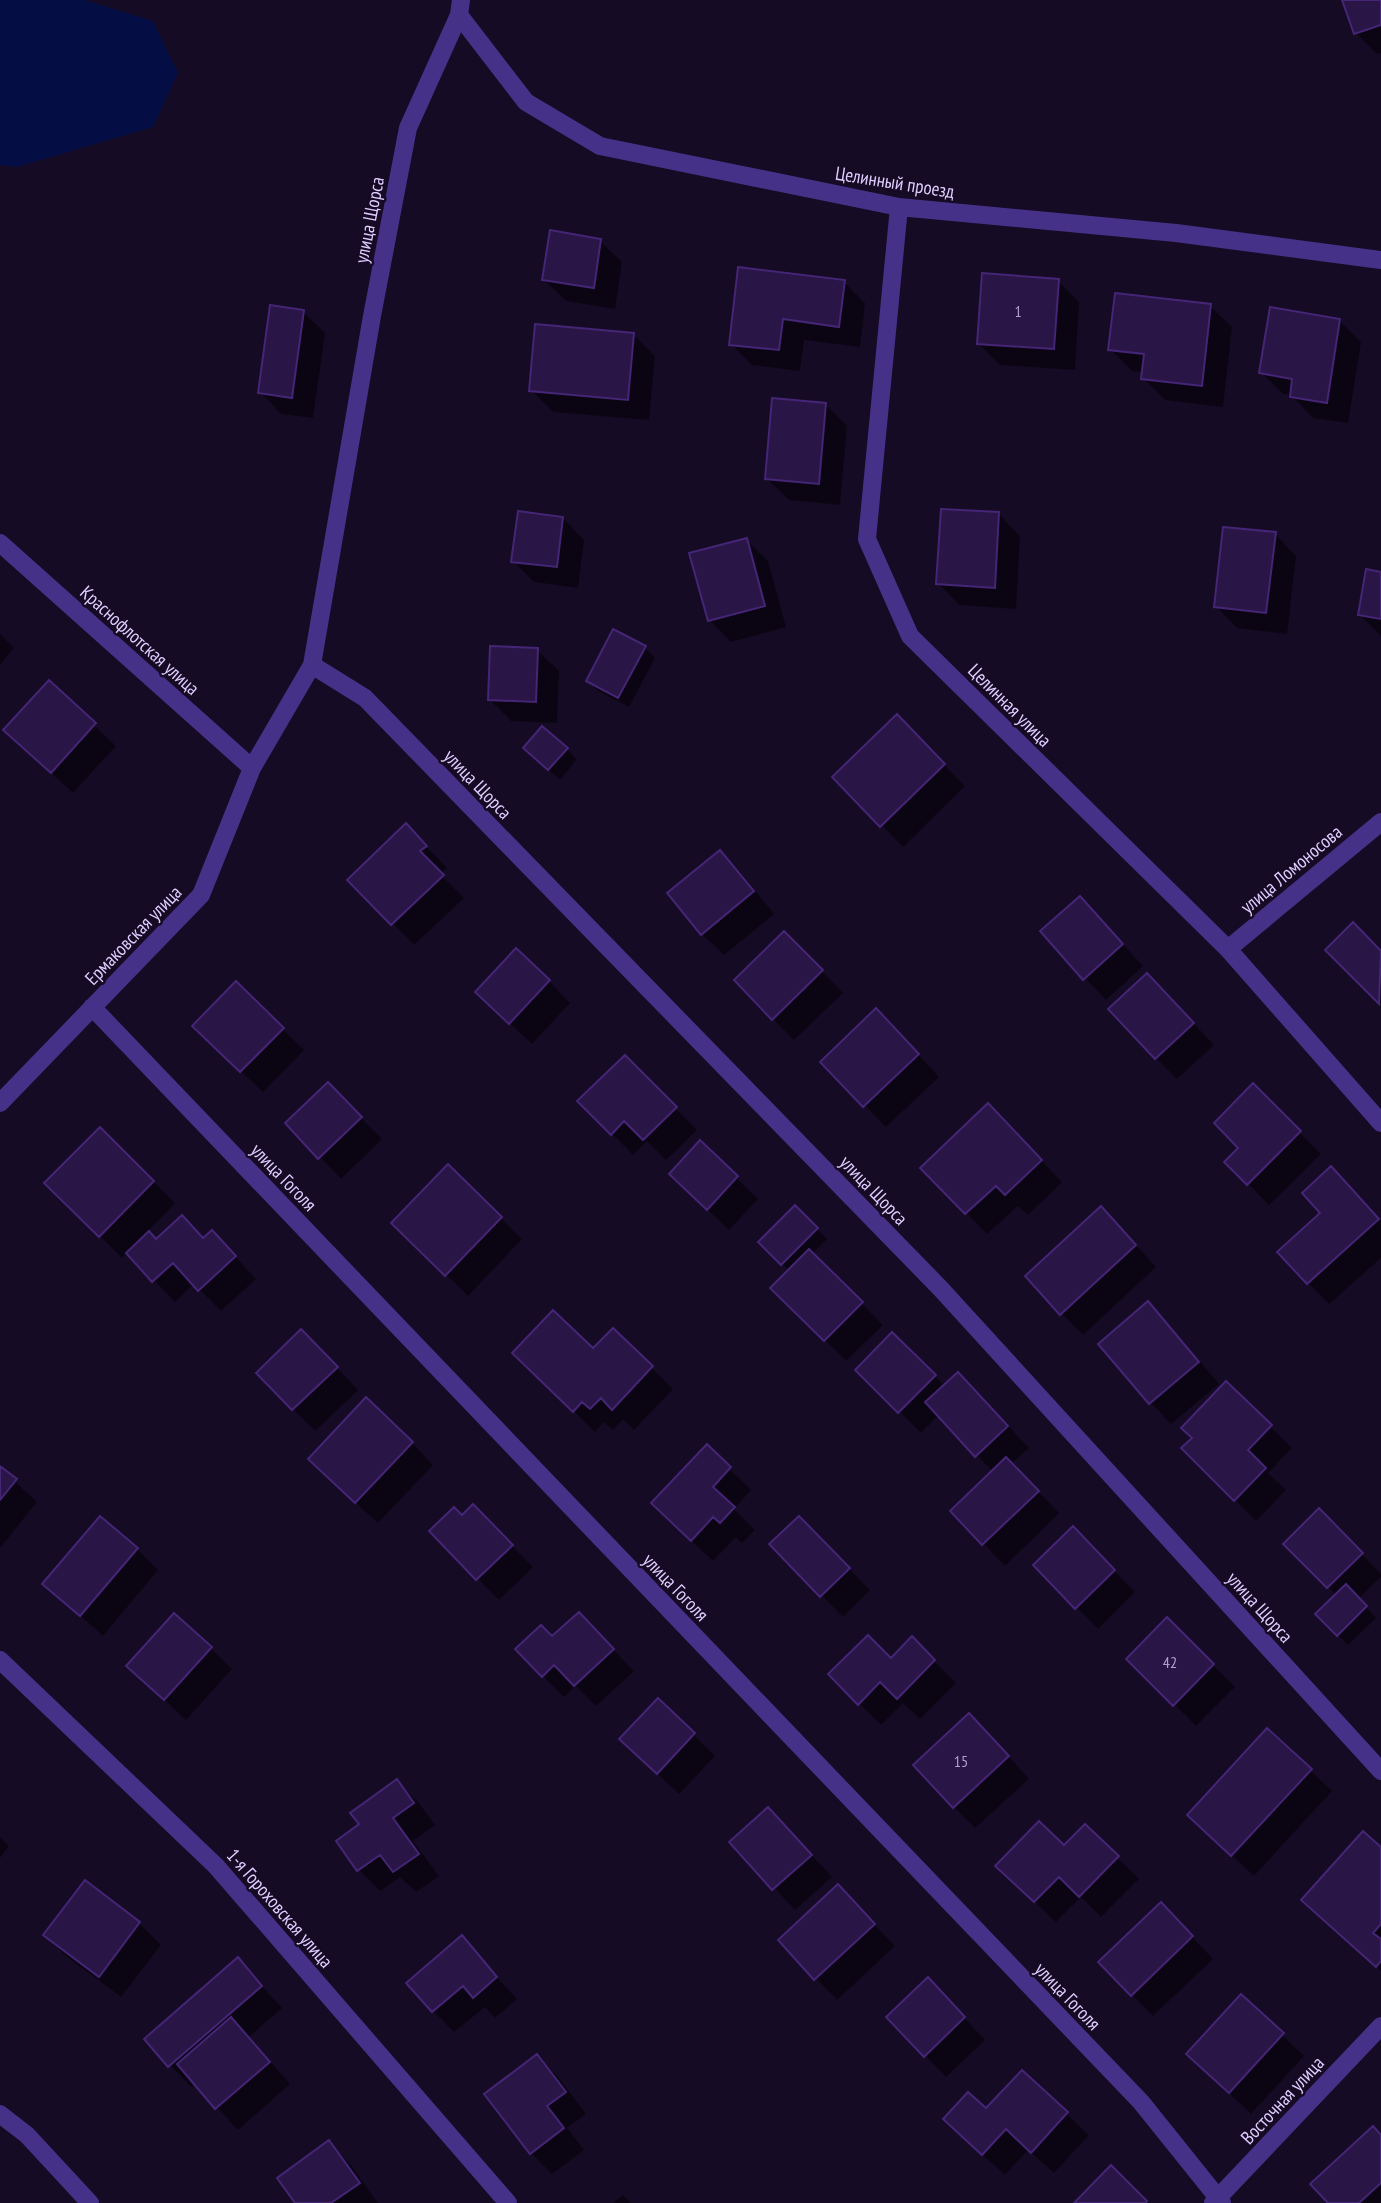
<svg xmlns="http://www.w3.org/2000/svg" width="1381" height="2203" font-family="'PT Sans Narrow',sans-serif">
  <rect width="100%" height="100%" fill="#150b24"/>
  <path fill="#040e44" d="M0,0H85L153,21L178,73L153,127L17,167L0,165Z"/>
  <path fill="#0007" d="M1344,0H1381V53L1377,54L1356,33Z
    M600,241L622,262L615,309L566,301L544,280Z
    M1058,281L1079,302L1075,370L1000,365L978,343Z
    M844,282L865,303L860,347L804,340L800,371L752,365L731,344Z
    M1210,306L1232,327L1223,407L1165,400L1143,378L1144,372L1132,371L1110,349Z
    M303,312L325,333L313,418L281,414L260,392Z
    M1339,320L1361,342L1348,423L1313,418L1291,395L1283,394L1261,372Z
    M633,334L655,356L649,420L553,412L531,390Z
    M825,404L847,426L840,505L789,500L767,479Z
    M999,514L1020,536L1016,609L959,605L938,583Z
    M563,518L584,540L578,588L534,582L513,561Z
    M1275,534L1296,556L1287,634L1237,628L1216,606Z
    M746,540L768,561L786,627L731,642L709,620Z
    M1381,573V636L1360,615Z
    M0,634L14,648L0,665Z
    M645,648L655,658L629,707L598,691L588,681Z
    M537,650L559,671L557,723L511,721L490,700Z
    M49,683L116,746L73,793L27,751Z
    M918,738L965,786L903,847L835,777Z
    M567,749L577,759L560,780L535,758Z
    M406,826L447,868L440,874L464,898L414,945L350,880Z
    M720,852L741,873L774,914L724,955L702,934Z
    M1101,920L1143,966L1106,1000L1085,978Z
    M1353,924L1381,953V1003L1327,950Z
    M784,933L843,993L794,1040L773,1019Z
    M549,981L570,1003L532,1044L499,1013Z
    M236,983L304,1050L263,1092L215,1047Z
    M1168,996L1214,1045L1177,1079L1156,1058Z
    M898,1032L939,1077L886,1127L822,1062Z
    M625,1057L697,1130L666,1160L647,1141L633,1155L580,1101Z
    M328,1084L382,1139L341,1179L288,1123Z
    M1253,1086L1321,1154L1269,1205L1227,1162L1241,1148Z
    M1009,1127L1062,1182L1028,1215L1018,1206L987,1234L923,1168Z
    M100,1129L175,1203L147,1232L156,1241L204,1240L233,1254L256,1279L221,1311L194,1284L175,1302L127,1252L122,1258L47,1183Z
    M700,1143L758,1199L729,1230L692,1195Z
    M448,1166L522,1239L468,1296L393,1223Z
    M1353,1190L1381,1221V1258L1329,1304L1308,1283Z
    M795,1207L827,1239L812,1254L883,1325L846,1361L773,1288L790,1271L760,1242Z
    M1122,1230L1156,1267L1083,1335L1061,1313Z
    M1148,1304L1169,1325L1219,1384L1171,1424L1150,1402Z
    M613,1330L673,1389L634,1430L623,1419L613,1430L604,1422L595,1432L514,1353L593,1351Z
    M892,1334L945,1386L980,1396L1029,1448L1011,1464L1059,1513L1005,1566L952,1511L993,1472L939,1415L921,1433L857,1370Z
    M323,1353L358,1390L315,1431L258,1373Z
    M1226,1384L1292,1448L1268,1473L1286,1490L1256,1521L1183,1448L1194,1438Z
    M412,1443L433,1465L378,1523L332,1481Z
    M707,1447L751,1490L734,1509L755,1530L742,1543L736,1537L713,1561L674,1525Z
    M0,1468L37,1502L0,1548Z
    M473,1507L533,1567L499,1600L431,1531L462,1517Z
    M1319,1510L1381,1574V1577L1358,1599L1376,1618L1348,1645L1317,1614L1336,1595L1285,1544Z
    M799,1518L870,1590L843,1617L771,1544Z
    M137,1549L158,1570L103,1636L45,1583Z
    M1094,1550L1135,1592L1098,1629L1035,1565Z
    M1167,1620L1235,1687L1196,1726L1129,1659Z
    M600,1636L634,1671L596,1706L576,1686L564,1697L543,1676L552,1639Z
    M912,1639L956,1683L920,1719L903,1703L881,1725L830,1674L891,1660Z
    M210,1648L232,1669L186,1720L128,1666Z
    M658,1700L715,1756L679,1794L643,1760Z
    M991,1737L1029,1779L975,1828L954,1807Z
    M1310,1770L1332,1791L1254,1876L1211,1836Z
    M397,1782L419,1803L435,1825L413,1841L439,1876L416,1892L400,1877L380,1891L359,1870L362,1825Z
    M1085,1826L1139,1879L1101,1917L1081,1897L1056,1922L1019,1887Z
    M790,1831L832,1877L795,1910L732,1842Z
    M0,1837L9,1846L0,1858Z
    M1381,1850V1971L1304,1900Z
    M85,1882L139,1923L161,1945L121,1997L66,1956L45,1935Z
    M859,1908L895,1946L837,2000L780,1940Z
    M1182,1926L1213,1959L1153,2016L1132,1995Z
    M461,1938L517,1999L495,2018L485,2007L454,2032L433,2011Z
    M238,1960L282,2008L249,2037L290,2084L238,2130L196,2084L191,2087L146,2039Z
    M1241,1996L1304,2056L1251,2114L1188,2054Z
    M949,2001L985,2040L946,2077L925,2055Z
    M537,2056L558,2077L586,2114L567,2128L584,2150L552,2174L531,2153Z
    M1022,2072L1089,2135L1054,2173L1028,2150L1005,2175L967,2141L986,2111Z
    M1381,2137V2203H1330Z
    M329,2142L350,2164L378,2203H297Z
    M623,2195L631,2203H613Z"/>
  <path fill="#2a1547" stroke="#452575" stroke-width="2" d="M1342,0H1381V25L1354,34Z
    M550,230L601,239L594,288L542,280Z
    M738,267L845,280L839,327L783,319L779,350L729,345Z
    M982,273L1059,279L1054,349L977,344Z
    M1115,293L1211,304L1202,386L1141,379L1144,354L1108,350Z
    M270,305L304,310L292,398L258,393Z
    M1270,307L1340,319L1327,403L1290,397L1292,379L1259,373Z
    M535,324L634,333L628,400L529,391Z
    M772,398L826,403L819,484L765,479Z
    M941,509L999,512L995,588L936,584Z
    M518,511L563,517L557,567L511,562Z
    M1223,527L1276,532L1266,613L1214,607Z
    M747,538L765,606L708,621L689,553Z
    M1366,569L1381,572V619L1358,615Z
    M613,629L646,646L618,698L586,681Z
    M490,646L538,648L536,702L488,700Z
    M49,680L96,723L51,773L3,730Z
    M897,714L945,764L880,827L832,777Z
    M542,726L568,748L548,770L523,748Z
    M406,823L427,846L420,851L444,875L391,925L347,880Z
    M720,850L754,891L701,935L667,893Z
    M1080,896L1123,944L1083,980L1040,931Z
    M1353,922L1381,951L1379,1004L1325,950Z
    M784,931L823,970L772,1020L734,980Z
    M516,948L550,980L509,1024L475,992Z
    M1147,973L1194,1023L1155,1059L1108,1009Z
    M236,981L284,1028L240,1072L192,1026Z
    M876,1008L919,1054L863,1107L820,1062Z
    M625,1055L677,1107L643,1140L624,1121L611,1135L577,1101Z
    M328,1082L362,1117L318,1159L285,1123Z
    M1253,1083L1301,1131L1247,1185L1224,1162L1238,1148L1214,1123Z
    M988,1103L1042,1160L1005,1195L996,1186L965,1214L920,1168Z
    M100,1127L154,1181L99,1237L44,1183Z
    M700,1140L738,1176L707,1210L669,1174Z
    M448,1164L502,1217L445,1276L391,1223Z
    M1331,1166L1379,1219L1307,1284L1277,1252L1320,1213L1302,1193Z
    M795,1205L818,1228L781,1265L758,1242Z
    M1101,1206L1136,1245L1060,1315L1025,1276Z
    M182,1215L203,1238L212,1230L236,1256L198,1291L173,1263L152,1282L126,1253L149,1231L156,1239Z
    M809,1249L863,1302L824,1341L770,1288Z
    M1148,1301L1199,1362L1149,1404L1098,1344Z
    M553,1310L593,1348L613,1328L653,1366L612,1410L601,1398L590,1409L582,1402L573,1412L512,1353Z
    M301,1329L338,1367L292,1410L256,1373Z
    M892,1332L936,1375L898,1413L855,1370Z
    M958,1372L1008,1426L975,1457L925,1402Z
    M1226,1381L1272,1425L1248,1450L1266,1468L1234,1501L1181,1448L1192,1438L1181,1428Z
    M366,1397L413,1442L355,1503L308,1459Z
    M707,1444L731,1467L713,1487L735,1507L720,1523L713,1517L691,1541L651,1503Z
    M1006,1457L1039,1491L982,1545L950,1511Z
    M0,1466L17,1479L0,1500Z
    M473,1504L513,1545L476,1580L429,1531L454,1507L462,1515Z
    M1319,1508L1363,1553L1327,1588L1283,1544Z
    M100,1516L138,1548L80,1616L42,1584Z
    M799,1516L850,1568L820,1597L769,1544Z
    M1073,1526L1115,1570L1075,1609L1033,1565Z
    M1346,1584L1367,1606L1337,1636L1315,1614Z
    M579,1612L614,1649L574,1686L554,1665L542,1677L515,1649L541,1625L552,1636Z
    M174,1613L212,1647L164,1700L126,1666Z
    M1167,1617L1214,1664L1173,1706L1126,1659Z
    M868,1635L891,1658L912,1636L935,1660L897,1699L880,1682L858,1705L828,1674Z
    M658,1698L695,1733L657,1774L619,1739Z
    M969,1713L1009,1756L953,1808L913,1765Z
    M1267,1728L1312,1769L1231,1856L1187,1815Z
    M397,1779L414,1803L393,1818L419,1854L393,1872L380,1855L357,1871L336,1841L359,1824L350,1813Z
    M768,1807L812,1855L772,1890L729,1842Z
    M1039,1821L1064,1845L1085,1824L1119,1856L1079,1897L1059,1877L1034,1902L995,1866Z
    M1363,1831L1381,1847V1924L1373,1933L1381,1939V1961L1376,1967L1301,1900Z
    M85,1880L140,1922L99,1977L43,1935Z
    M838,1884L875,1924L814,1980L778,1940Z
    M1161,1902L1193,1936L1131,1996L1098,1962Z
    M462,1935L497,1977L473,1998L463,1986L432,2012L406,1983Z
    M238,1957L262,1986L168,2067L144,2039Z
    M928,1977L965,2017L924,2057L886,2017Z
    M1241,1994L1284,2033L1229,2093L1186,2054Z
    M231,2017L270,2062L215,2109L177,2064Z
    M537,2054L566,2092L547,2106L564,2128L530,2154L484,2094Z
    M1022,2070L1068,2112L1031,2153L1006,2129L982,2155L943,2119L968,2092L986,2108Z
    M1373,2126L1381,2135V2183L1359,2203H1328L1310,2184Z
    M329,2140L360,2183L331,2203H295L277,2178Z
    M1111,2165L1147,2201L1146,2203H1074Z"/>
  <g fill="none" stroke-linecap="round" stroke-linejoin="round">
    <path stroke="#463188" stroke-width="18" d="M459,15L526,102L600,146L899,207L1176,233L1381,260
      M899,207L867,539L910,636L1228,949L1381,1123
      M0,543L252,768
      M312,665L365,698L940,1288L1381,1771
      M1228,949L1381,822
      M92,1007L1141,2102L1222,2203
      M0,1103L201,895L252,768L312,665L372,316L408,128L459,15L461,0
      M0,2114L27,2135L90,2203"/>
    <path stroke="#463188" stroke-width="18" d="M0,1660L216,1866L508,2203
      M1213,2203L1381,2026"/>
  </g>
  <g text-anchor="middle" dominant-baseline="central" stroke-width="5" stroke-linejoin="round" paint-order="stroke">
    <g font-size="16" fill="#b1a0d1">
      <text x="1018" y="311">1</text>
      <text x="1170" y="1662">42</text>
      <text x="961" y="1761">15</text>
    </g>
    <g font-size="19" fill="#deceff" stroke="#150b24">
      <text transform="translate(895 182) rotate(9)">Целинный проезд</text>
      <text transform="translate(369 220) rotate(-79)">улица Щорса</text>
      <text transform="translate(140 640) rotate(42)">Краснофлотская улица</text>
      <text transform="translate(1010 705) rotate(45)">Целинная улица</text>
      <text transform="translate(478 784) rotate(46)">улица Щорса</text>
      <text transform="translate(1291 869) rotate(-40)">улица Ломоносова</text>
      <text transform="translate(133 935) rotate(-46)">Ермаковская улица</text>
      <text transform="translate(284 1177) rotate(46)">улица Гоголя</text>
      <text transform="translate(874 1190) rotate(46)">улица Щорса</text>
      <text transform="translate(676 1587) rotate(46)">улица Гоголя</text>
      <text transform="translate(1260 1607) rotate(48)">улица Щорса</text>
      <text transform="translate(280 1908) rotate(49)">1-я Гороховская улица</text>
      <text transform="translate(1068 1996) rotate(46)">улица Гоголя</text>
      <text transform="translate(1282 2100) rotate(-47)">Восточная улица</text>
    </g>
  </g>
</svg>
